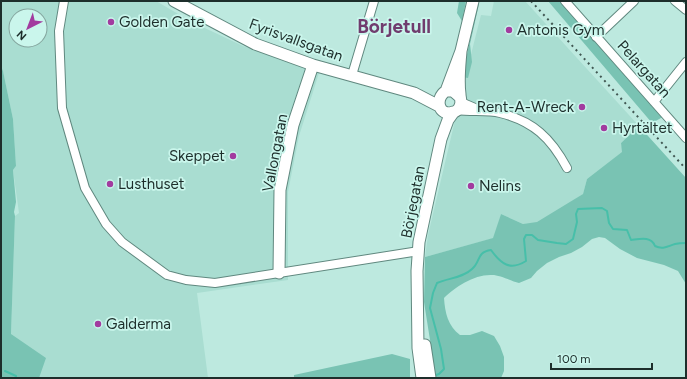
<svg xmlns="http://www.w3.org/2000/svg" width="687" height="379" font-family="Figtree,sans-serif">
  <rect width="100%" height="100%" fill="#bde9df"/>
  <path fill="#a9ddd1" fill-rule="evenodd" d="M1,1H156L192,22L243,46L319,73L299,136L288,192V280L197,293L208,378H24L11,334L15,216L19,213L13,170L16,166L13,119L3,71L1,66ZM16,16H40V40H16Z
    M494,1H525L639,126L621,143L623,152L587,179L583,194L561,209L537,223L523,224L501,214L494,238L425,257L428,235L464,82L481,15L491,16Z"/>
  <path fill="#79c3b3" d="M459,1H466L462,21L457,13Z
    M548,1H564L670,113L652,123Z
    M478,4H479L470,44L472,62L468,78L462,77Z
    M1,66L3,71L13,119L16,166L13,170L16,202L14,212L15,216L11,334L46,358L39,378H1Z
    M639,126L686,178V284L678,271L664,265L637,258L620,249L605,238L599,237L592,239L582,247L571,253L559,257L547,263L537,271L531,278L519,283C511,281 500,275 492,275C475,274 455,287 444,298C445,313 448,326 460,335H470L482,331L494,336L500,346L504,357V371L501,378H436L424,302L425,257L493,238L501,214L523,224L537,222L583,194L587,179L622,152L621,143Z
    M392,354L410,359V378H294V375Z"/>
  <g fill="none" stroke-linecap="round" stroke-linejoin="round">
    <path stroke="#47bfa9" stroke-width="2" d="M5,371L16,376V378
      M433,376L439,374L444,369L441,349L430,308L433,293L437,283C448,278 463,278 472,269C481,262 476,252 491,250C501,264 510,271 526,261L524,239L526,235H532L538,240L557,243L566,244L573,239L577,222L576,214L578,209L602,208L607,211L609,223L613,229L627,230L631,240C640,239 651,236 655,246C663,250 668,246 675,244C679,243 683,243 686,243
      M359,378H361"/>
    <g stroke="#60887f" stroke-width="10">
      <path id="street" d="M64,1L59,31L62,108L85,188L106,224L122,242L167,275L186,280L215,283L419,251
        M565,1L686,138
        M675,1L686,10
        M596,37L634,1
        M352,75L374,1
        M461,102L482,111
        M654,102L686,62
        M457,110C471,112 487,110 500,113C533,121 551,138 567,168"/>
    </g>
    <g stroke="#60887f" stroke-width="13">
      <path id="secondary" d="M174,1L255,44L313,65L414,93L439,106
        M446,91L461,51L473,1
        M460,97L453,91H446C434,99 439,117 453,112C456,112 459,109 460,106C462,102 460,98 460,94C458,79 460,65 461,51
        M279,273L280,190L293,125L313,65
        M425,345L430,378
        M422,378L418,348L417,271L419,242L441,139L448,120L453,113"/>
    </g>
    <use href="#street" stroke="#fff" stroke-width="8"/>
    <use href="#secondary" stroke="#fff" stroke-width="11"/>
    <path stroke="#405752" stroke-width="2" stroke-dasharray="2 4" stroke-linecap="butt" d="M531,1L686,169"/>
  </g>
  <g fill="#a23b9f" stroke="#caf6ec" stroke-width="1.5">
    <circle cx="111" cy="22" r="4"/>
    <circle cx="509" cy="30" r="4"/>
    <circle cx="582" cy="107" r="4"/>
    <circle cx="604" cy="128" r="4"/>
    <circle cx="233" cy="156" r="4"/>
    <circle cx="110" cy="184" r="4"/>
    <circle cx="471" cy="186" r="4"/>
    <circle cx="98" cy="324" r="4"/>
  </g>
  <g text-anchor="middle" dominant-baseline="central" stroke-width="3.5" stroke-linejoin="round" paint-order="stroke">
    <g font-size="15" fill="#1d2e2b" stroke="#caf6ec" text-anchor="start">
      <text x="119" y="22">Golden Gate</text>
      <text x="517" y="30">Antonis Gym</text>
      <text x="574" y="107" text-anchor="end">Rent-A-Wreck</text>
      <text x="612" y="128">Hyrtältet</text>
      <text x="225" y="156" text-anchor="end">Skeppet</text>
      <text x="118" y="184">Lusthuset</text>
      <text x="479" y="186">Nelins</text>
      <text x="106" y="324">Galderma</text>
    </g>
    <g font-size="15" fill="#1d2e2b" stroke="#caf6ec">
      <text transform="translate(296 40) rotate(20)">Fyrisvallsgatan</text>
      <text transform="translate(644 69) rotate(48)">Pelargatan</text>
      <text transform="translate(275 153) rotate(-79)">Vallongatan</text>
      <text transform="translate(413 202) rotate(-79)">Börjegatan</text>
    </g>
    <g font-size="19" font-weight="bold" fill="#703c6e" stroke="#caf6ec">
      <text x="394" y="26">Börjetull</text>
    </g>
  </g>
  <rect width="687" height="379" fill="none" stroke="#1d2e2b" stroke-width="4"/>
  <g transform="translate(28 28) rotate(222)"><circle r="19" fill="#caf6ec" stroke="#85a69f"/>
  <path d="M0-3L7 15L0 10L-7 15Z" fill="#a23b9f"/>
  <text y="-6" font-size="11" font-weight="bold" text-anchor="middle" fill="#1d2e2b">N</text>
  </g>
  <path d="M551 363v6h101v-6" fill="none" stroke="#1d2e2b" stroke-width="2"/>
  <text x="557" y="363" font-size="12" fill="#1d2e2b" stroke="#caf6ec" stroke-width="3" paint-order="stroke">100 m</text>
</svg>
